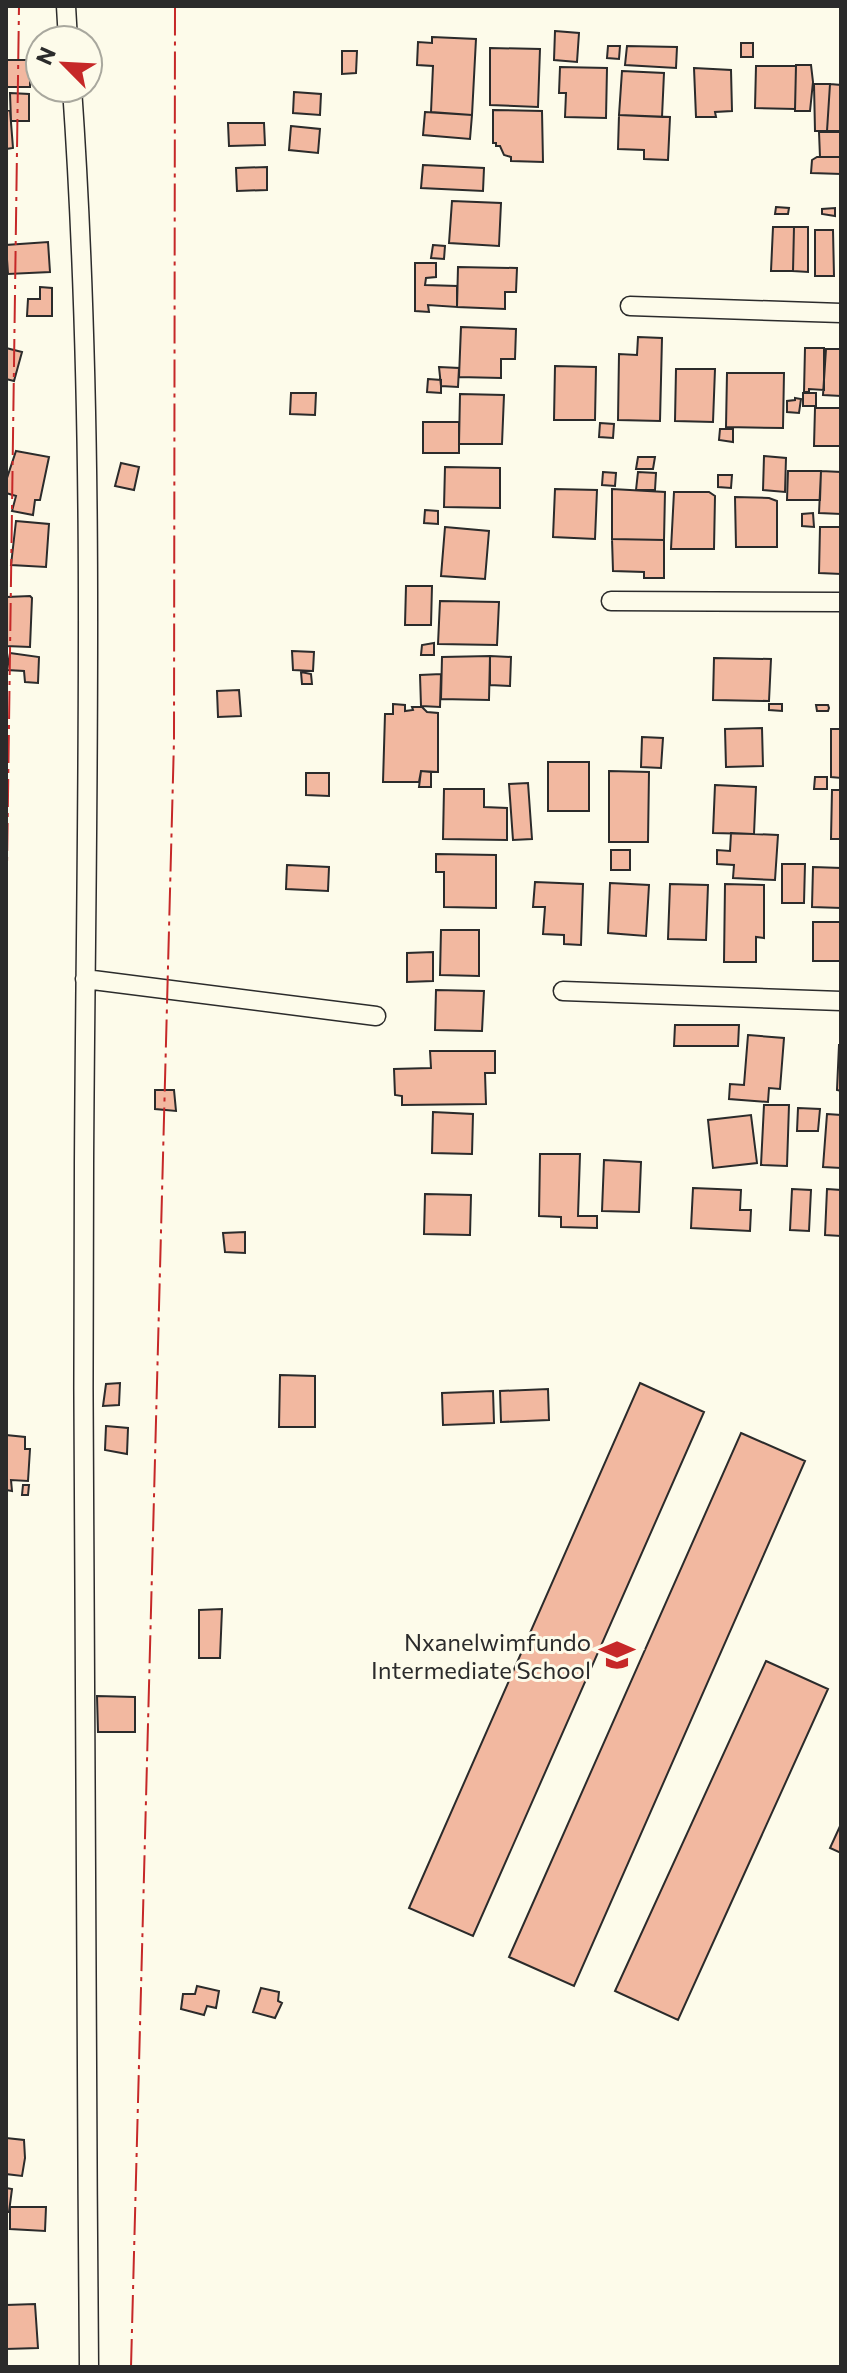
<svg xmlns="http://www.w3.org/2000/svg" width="847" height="2373" font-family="Commissioner,sans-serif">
  <rect width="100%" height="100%" fill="#fdfbea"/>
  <path fill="#f2b8a0" stroke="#2b2b2b" stroke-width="2" d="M555,31L579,33L577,62L554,60Z
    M432,37L476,39L472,115L431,112L433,66L417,65L418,42L432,43Z
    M741,43H753V57H741Z
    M608,46H620L619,59L607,58Z
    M627,46L677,47L676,68L625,65Z
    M490,48L540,49L538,107L490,105Z
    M342,51H357L356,73L342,74Z
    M6,60H30V87H6Z
    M796,65H811L813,82L810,111H795Z
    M756,66H796L795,109L755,108Z
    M560,67L607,68L606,118L565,117L566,93H559Z
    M694,68L731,70L732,111L715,112L716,117H696Z
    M622,71L664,73L662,117L619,115Z
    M814,84H830L827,131H815Z
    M830,84L841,85V131H827Z
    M294,92L321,94L320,115L293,113Z
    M10,93L29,94V121H11Z
    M10,110L13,148L6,149V111Z
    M493,110L542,111L543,162L511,161V157L504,155L500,146H496V143H493Z
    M425,112L472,115L470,139L423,135Z
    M619,115L670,117L668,160L644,159V150L618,149Z
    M228,123H264L265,145L229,146Z
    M291,126L320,129L318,153L289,150Z
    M819,132H841V157H820Z
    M817,157H841V174L811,173L812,160Z
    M423,165L484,168L483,191L421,188Z
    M267,167V190L237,191L236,168Z
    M452,201L501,203L499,246L449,243Z
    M776,207L789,208L788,214H775Z
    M835,208V216L822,214V209Z
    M773,227H794L793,271H771Z
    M794,227H808V272L793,271Z
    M815,230H833L834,276H815Z
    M48,242L50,272L8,274L6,245Z
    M433,245L445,246L444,259L431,258Z
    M415,263H436V277L426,278L425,285L457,286V307L428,305L429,312L415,311Z
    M458,267L517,268L516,292H505V309L457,307Z
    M40,287L52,288V316H27L28,299H40Z
    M461,327L516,329L515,359H501V378L459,377Z
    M638,337L662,338L660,421L618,420L619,354L637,355Z
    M6,348L22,352L14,381L6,379Z
    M805,348H824V390L809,389V392H804Z
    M826,349H841V396L823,395Z
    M555,366L596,367L595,420H554Z
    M439,367L459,368L458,387L441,386Z
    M676,369H715L713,422L675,421Z
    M727,373H784L783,428L726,427Z
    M428,379L441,380V393L427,392Z
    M291,393H316L315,415L290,414Z
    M803,393H816V406H803Z
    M460,394L504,395L502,444H459Z
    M795,398L801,399L799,413L787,412V401L795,400Z
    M815,408H841V446H814Z
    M423,422H459V453H423Z
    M600,423L614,424L613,438L599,437Z
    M720,429H733V442L719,440Z
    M16,451L49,457L40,500H35L33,515L12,511L16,496L6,493V481Z
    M764,456L786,458L785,492L763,490Z
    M638,457H655L653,469H636Z
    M121,463L139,467L134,490L115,486Z
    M445,467L500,468V508L444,507Z
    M788,471H821L820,500H787Z
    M821,471L841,472V514L819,513Z
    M603,472L616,473L615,486L602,485Z
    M638,472L656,473L655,490H636Z
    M718,475H732L731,488L718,487Z
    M555,489L597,490L595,539L553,537Z
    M612,489L665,492L664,540L612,539Z
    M674,492H709L715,496L714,549H671Z
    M735,497L769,498L777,501V547H736Z
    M425,510L438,511V524L424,523Z
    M813,513L814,527L802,526V514Z
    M16,521L49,524L46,567L11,565Z
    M445,527L489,531L485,579L441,576Z
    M820,527H841V574L819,573Z
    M612,539L664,540V578H644V572L613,571Z
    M406,586H432L431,625H405Z
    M30,596L32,598L30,647L6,646L7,597Z
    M440,601L499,602L497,645L438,644Z
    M434,643V655H421L422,645Z
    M292,651L314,652L313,671L293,670Z
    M10,653L39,657L38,683L25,682L24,671L7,670Z
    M490,656L511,657L510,686L490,685Z
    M490,656L489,700L441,699L442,657Z
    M714,658L771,659L769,701L713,700Z
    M301,672L311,674L312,684H302Z
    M441,674L440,707L421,706L420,675Z
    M239,690L241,716L218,717L217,691Z
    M393,704L405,705V711L413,710L412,707H422L427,712L438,713V772L421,771L419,782H383L385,714H393Z
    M769,704H782V711L769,710Z
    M816,705H828L829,708L828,711H817Z
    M762,728L763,766L726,767L725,729Z
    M831,729H841V778L831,777Z
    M642,737L663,738L661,768L641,767Z
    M548,762H589V811H548Z
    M421,771L431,772V787H419Z
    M609,771L649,772L648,842H609Z
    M306,773H329V796L306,795Z
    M815,777H827V789H814Z
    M528,783L532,839L513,840L509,784Z
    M715,785L756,787L754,834L713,833Z
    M444,789H484V807L507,808V840L443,839Z
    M832,790H841V839H831Z
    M731,833L778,835L775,880L733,878L734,865L717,864V850L730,851Z
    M611,850H630V870H611Z
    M436,854L496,855V908L444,907V872H436Z
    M782,864H805L804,903H782Z
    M287,865L329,867L328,891L286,889Z
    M813,867L841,868V908L812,907Z
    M535,882L583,884L581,945L564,944V935L543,934L545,907H533Z
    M610,883L649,885L646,936L608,933Z
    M670,884L708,885L706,940L668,939Z
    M725,884L764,885V938L756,937V962H724Z
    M813,922H841V961H813Z
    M441,930H479V976L440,975Z
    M433,952V981L407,982V953Z
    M436,990L484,991L482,1031L435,1030Z
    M675,1025H739L738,1046H674Z
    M748,1035L784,1038L780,1089L769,1088L768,1102L729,1099L730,1084L744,1085Z
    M839,1045H841V1091L837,1090Z
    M430,1051H495V1073H485L486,1104L402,1105V1096L395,1095L394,1069L431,1068Z
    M155,1090H174L176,1111L155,1109Z
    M764,1105H789L787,1166L761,1165Z
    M798,1108L820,1109L818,1131H797Z
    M433,1112L473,1114L472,1154L432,1153Z
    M827,1114L841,1115V1168L823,1167Z
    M751,1115L757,1163L713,1168L708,1120Z
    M540,1154H580L578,1216H597V1228L561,1227V1217L539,1216Z
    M604,1160L641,1162L639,1212L602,1211Z
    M693,1188L741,1190L740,1210H751L750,1231L691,1228Z
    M792,1189L811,1190L809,1231L790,1230Z
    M827,1189L841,1190V1236L825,1235Z
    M425,1194L471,1195L470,1235L424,1234Z
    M245,1232V1253L225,1252L223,1233Z
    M280,1375L315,1376V1427H279Z
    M120,1383L119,1405L103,1406L106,1384Z
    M640,1383L704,1412L473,1936L409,1908Z
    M548,1389L549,1420L501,1422L500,1391Z
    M493,1391L494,1423L443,1425L442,1393Z
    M106,1426L128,1428L127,1454L105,1450Z
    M741,1433L805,1461L574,1986L509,1957Z
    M6,1435L25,1437V1449H30L28,1481L11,1480L12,1491L6,1490Z
    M23,1485H29L28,1495H22Z
    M222,1609L220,1658H199V1610Z
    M766,1661L828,1689L678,2020L615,1991Z
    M97,1696L135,1697V1732H98Z
    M841,1824V1853L830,1848Z
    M197,1986L219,1991L216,2008L207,2006L204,2015L181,2009L183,1994H195Z
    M261,1988L279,1992L278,2001L282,2003L275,2018L253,2012Z
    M6,2138L24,2140L25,2158L22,2176L6,2174Z
    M6,2188L12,2189L9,2212H6Z
    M10,2207H46L45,2231L10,2229Z
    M35,2304L38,2348L6,2349V2305Z"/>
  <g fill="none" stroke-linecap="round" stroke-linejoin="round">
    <g stroke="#2b2b2b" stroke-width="21">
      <path id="service" d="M66,6L68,40
        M72,88C97,446 86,806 84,1164C82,1565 86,1966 89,2367
        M630,306L841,313
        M611,601L841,602
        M85,979L376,1016
        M563,991L841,1001"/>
    </g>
    <use href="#service" stroke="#fdfbea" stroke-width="18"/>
    <path stroke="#c62828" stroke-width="2" stroke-dasharray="28 6 4 6" stroke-linecap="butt" d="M6,939L19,6
      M131,2367L174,740L175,6"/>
  </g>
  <defs>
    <g id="school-bare" transform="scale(2.76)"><path d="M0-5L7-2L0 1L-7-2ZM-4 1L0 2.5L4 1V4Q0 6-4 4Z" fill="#c62828" stroke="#fdfbea" stroke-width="2.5" paint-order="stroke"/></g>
  </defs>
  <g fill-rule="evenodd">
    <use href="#school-bare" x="617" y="1655"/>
  </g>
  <g text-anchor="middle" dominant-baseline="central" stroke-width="6" stroke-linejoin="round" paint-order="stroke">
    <g font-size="24" fill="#2b2b2b" stroke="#fdfbea" text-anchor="end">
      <text x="591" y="1641">Nxanelwimfundo<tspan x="591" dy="28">Intermediate School</tspan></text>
    </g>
  </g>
  <rect width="847" height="2373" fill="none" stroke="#2b2b2b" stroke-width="16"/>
  <g transform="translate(64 64) rotate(294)"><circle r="38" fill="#fdfbea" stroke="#a9a89e" stroke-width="2"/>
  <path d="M0-6L14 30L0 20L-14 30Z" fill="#c62828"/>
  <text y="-12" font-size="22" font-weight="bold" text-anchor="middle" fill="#2b2b2b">N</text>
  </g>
</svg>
